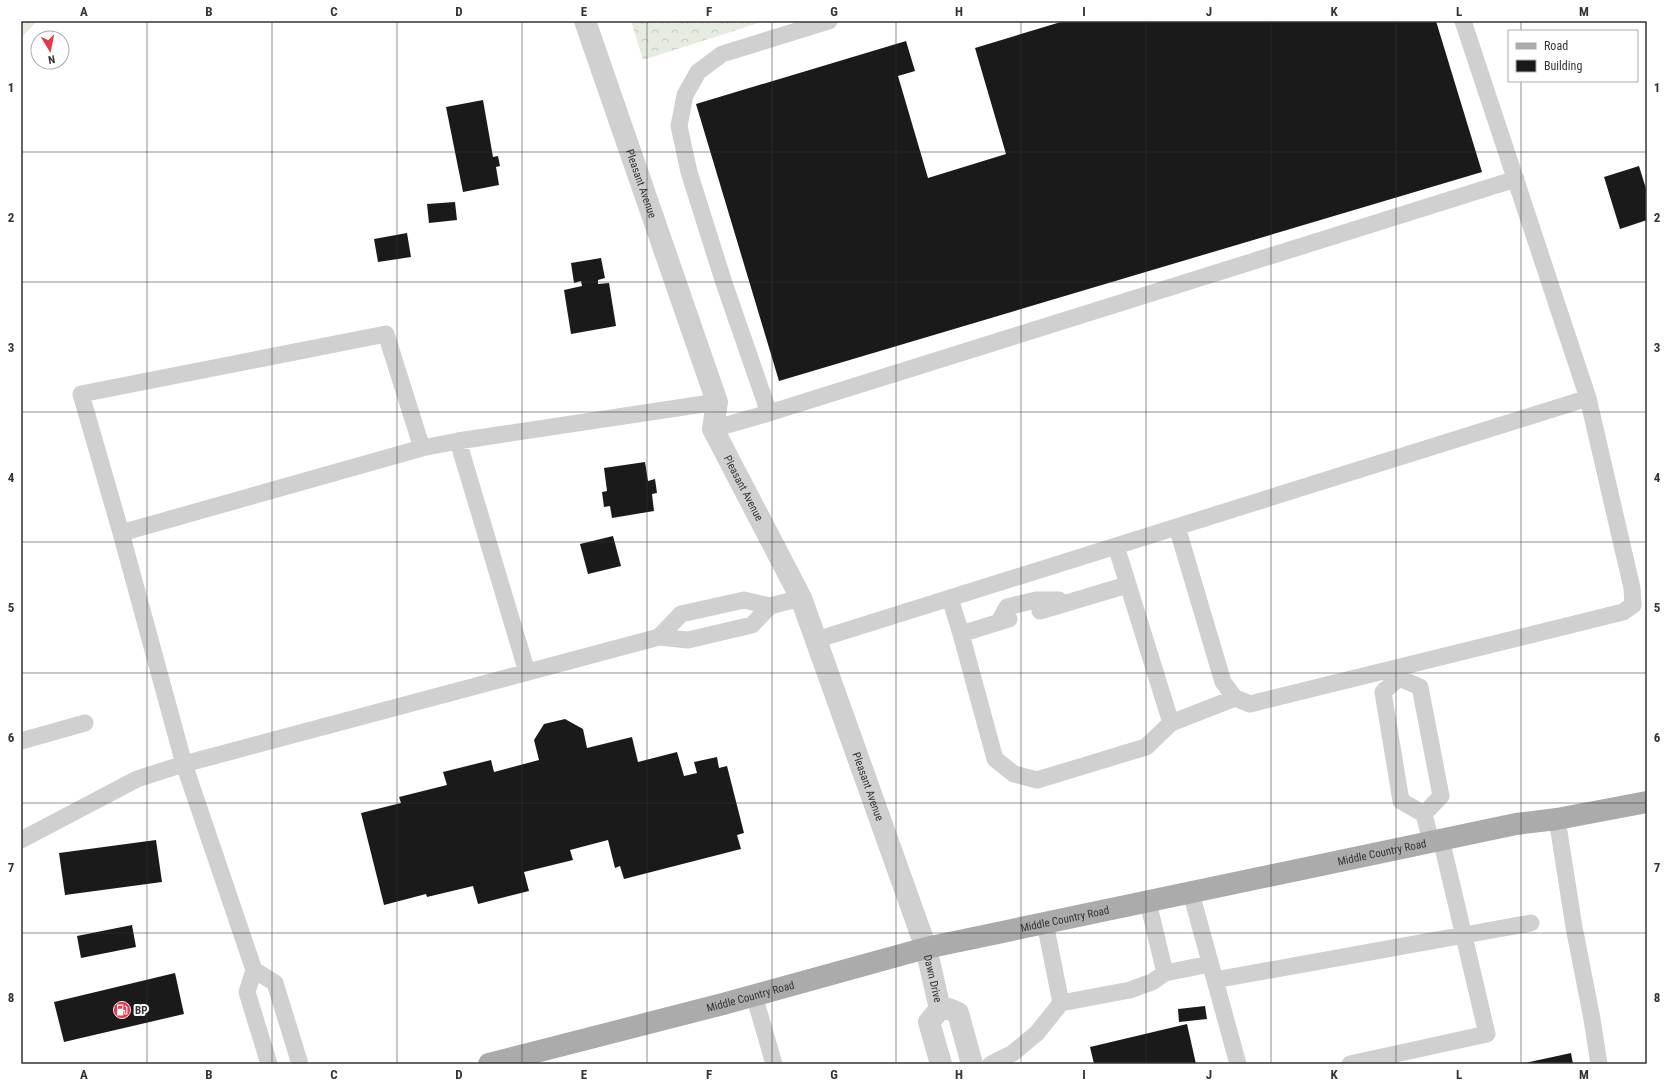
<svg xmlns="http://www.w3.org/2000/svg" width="1668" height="1085" font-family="'Roboto Condensed',sans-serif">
  <defs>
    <pattern id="forest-crowns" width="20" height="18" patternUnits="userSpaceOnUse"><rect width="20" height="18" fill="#e6ecdf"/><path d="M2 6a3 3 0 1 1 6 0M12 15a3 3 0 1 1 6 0" fill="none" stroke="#c6cbc0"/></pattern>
  </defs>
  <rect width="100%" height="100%" fill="#fff"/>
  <path fill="url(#forest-crowns)" d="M21,21H37L21,38Z
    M631,21H765L643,60Z"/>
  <path fill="#1a1a1a" d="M1064,21H1436L1482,172L779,381L696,104L906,41L915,71L898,76L928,178L1006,154L975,48Z
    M483,100L493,157L498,156L500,166L496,167L499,185L463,192L446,107Z
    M1639,166L1647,192V220L1620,229L1604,177Z
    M455,202L457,220L429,223L427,204Z
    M407,233L411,257L378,262L374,239Z
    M601,258L605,278L598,280V284L609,283L616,326L571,334L564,290L582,286L581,281L574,283L571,263Z
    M645,462L648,481L655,479L657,493L652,494L654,511L612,518L610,506L604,507L602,492L607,491L604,468Z
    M613,536L621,566L588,574L580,544Z
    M565,719L583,729L587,748L632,737L638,762L677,752L684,776L697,773L694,762L717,757L719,768L727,766L744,833L737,835L741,849L624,879L620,866L615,868L608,840L570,850L573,860L524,872L529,891L478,904L473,886L427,897L426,894L384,905L361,813L401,803L399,797L447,785L443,772L491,760L494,772L539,760L534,740L544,724Z
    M156,840L162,882L65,895L59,853Z
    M132,925L136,947L81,958L77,936Z
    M175,973L184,1014L64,1042L54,1002Z
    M1205,1006L1207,1019L1179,1022L1178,1009Z
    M1187,1024L1196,1064H1094L1090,1047Z
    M1571,1053L1573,1064H1525V1063Z"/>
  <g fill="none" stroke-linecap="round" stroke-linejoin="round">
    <path stroke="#d0d0d0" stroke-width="17" d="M769,413L1516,179
      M713,429L769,413L724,283L689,172L679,126L685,95L698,72L722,54L829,21
      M458,441L717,402
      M1177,527L1223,682L1235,698L1250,704L1623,612L1633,605L1632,588L1588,398
      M121,533L81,394L386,334L422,448
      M1116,546L1171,723
      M950,598L961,634L995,759L1014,774L1037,780L1146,747L1171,723L1235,698
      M744,600L770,606L752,625L688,640L659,637L681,614Z
      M770,606L801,598
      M1040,611L1127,585
      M999,622L1007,607L1036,600H1059
      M961,634L1009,619
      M816,640L1588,398L1463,21
      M1399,678L1420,687L1441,796L1424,814L1401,801L1383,692Z
      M21,741L85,723
      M1424,814L1431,842
      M1557,819L1574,927L1592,1019L1599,1064
      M21,840L137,779L184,764L659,637
      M1191,893L1238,1064
      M1045,923L1061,1003
      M254,970L275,983L300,1064
      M1165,973L1210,964
      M1215,980L1531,923
      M754,995L774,1064
      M269,1064L247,992L254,970L184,764L121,533L422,448L458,441L527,672
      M991,1064L1013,1053L1037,1033L1061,1003L1130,990L1152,982L1165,973L1148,902
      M1350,1064L1487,1034L1441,839"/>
    <g stroke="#d0d0d0" stroke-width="22">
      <path id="s1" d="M585,21L717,402L713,429L801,598L926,948L940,1009"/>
      <path d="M941,1064L929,1022L940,1009H949L958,1013L972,1064"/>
    </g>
    <path stroke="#ababab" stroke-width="22" id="s2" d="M489,1064L723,1004L926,948L1516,824L1557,819L1647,802"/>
  </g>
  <path fill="none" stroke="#333" stroke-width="1" stroke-opacity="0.55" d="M147,21V1064M272,21V1064M397,21V1064M522,21V1064M647,21V1064M772,21V1064M896,21V1064M1021,21V1064M1146,21V1064M1271,21V1064M1396,21V1064M1521,21V31M1521,81V1064M21,152H1647M21,282H1647M21,412H1647M21,542H1647M21,673H1647M21,803H1647M21,933H1647"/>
  <defs>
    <g id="fuel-disc" transform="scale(0.9)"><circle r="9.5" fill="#e63946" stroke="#fff"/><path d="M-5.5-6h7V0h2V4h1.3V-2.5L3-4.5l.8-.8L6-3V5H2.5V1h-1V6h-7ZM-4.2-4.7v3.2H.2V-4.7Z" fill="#fff"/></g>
  </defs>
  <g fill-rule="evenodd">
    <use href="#fuel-disc" x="122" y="1010"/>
  </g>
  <g text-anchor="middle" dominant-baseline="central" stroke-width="4" stroke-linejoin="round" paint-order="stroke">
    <g font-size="11" fill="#333" stroke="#fff">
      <text stroke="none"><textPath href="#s1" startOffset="172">Pleasant Avenue</textPath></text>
      <text stroke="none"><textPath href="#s1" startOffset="497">Pleasant Avenue</textPath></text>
      <text stroke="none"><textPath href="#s1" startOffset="821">Pleasant Avenue</textPath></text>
      <text stroke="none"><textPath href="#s2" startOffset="918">Middle Country Road</textPath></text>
      <text stroke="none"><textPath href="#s2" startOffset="594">Middle Country Road</textPath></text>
      <text stroke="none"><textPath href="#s1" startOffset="1024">Dawn Drive</textPath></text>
      <text stroke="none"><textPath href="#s2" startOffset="270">Middle Country Road</textPath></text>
    </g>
    <g font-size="11" font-weight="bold" fill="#333" stroke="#fff" text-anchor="start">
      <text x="135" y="1010">BP</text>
    </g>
  </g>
  <rect width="1668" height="1085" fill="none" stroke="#ffffff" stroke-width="44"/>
  <rect x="1508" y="30" width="130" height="52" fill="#ffffff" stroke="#adadad"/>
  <rect x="1516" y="43" width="20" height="6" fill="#ababab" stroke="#adadad"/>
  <text x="1544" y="50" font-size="12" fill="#333333">Road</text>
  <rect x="1516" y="60" width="20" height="12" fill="#1a1a1a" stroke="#adadad"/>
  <text x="1544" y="70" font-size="12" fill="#333333">Building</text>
  <g transform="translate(50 50) rotate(170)"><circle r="19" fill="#ffffff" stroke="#adadad"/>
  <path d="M0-3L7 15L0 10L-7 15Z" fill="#e63946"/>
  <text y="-6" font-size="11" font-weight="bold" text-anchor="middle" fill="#333333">N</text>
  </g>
  <rect x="22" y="22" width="1624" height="1041" fill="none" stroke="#333" stroke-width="1.5"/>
  <g font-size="13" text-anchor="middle" font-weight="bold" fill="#333">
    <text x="84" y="16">A</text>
    <text x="209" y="16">B</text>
    <text x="334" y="16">C</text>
    <text x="459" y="16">D</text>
    <text x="584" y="16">E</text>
    <text x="709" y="16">F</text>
    <text x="834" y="16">G</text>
    <text x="959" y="16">H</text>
    <text x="1084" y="16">I</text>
    <text x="1209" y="16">J</text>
    <text x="1334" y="16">K</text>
    <text x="1459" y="16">L</text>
    <text x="1584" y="16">M</text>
    <text x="11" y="92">1</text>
    <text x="1657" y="92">1</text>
    <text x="11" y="222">2</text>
    <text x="1657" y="222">2</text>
    <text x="11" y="352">3</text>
    <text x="1657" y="352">3</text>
    <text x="11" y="482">4</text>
    <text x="1657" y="482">4</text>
    <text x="11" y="612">5</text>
    <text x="1657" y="612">5</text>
    <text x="11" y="742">6</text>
    <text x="1657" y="742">6</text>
    <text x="11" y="872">7</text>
    <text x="1657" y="872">7</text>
    <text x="11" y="1002">8</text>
    <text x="1657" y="1002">8</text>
    <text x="84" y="1079">A</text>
    <text x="209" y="1079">B</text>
    <text x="334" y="1079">C</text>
    <text x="459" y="1079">D</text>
    <text x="584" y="1079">E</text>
    <text x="709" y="1079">F</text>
    <text x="834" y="1079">G</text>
    <text x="959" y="1079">H</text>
    <text x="1084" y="1079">I</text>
    <text x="1209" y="1079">J</text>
    <text x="1334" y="1079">K</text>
    <text x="1459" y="1079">L</text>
    <text x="1584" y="1079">M</text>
  </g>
</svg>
